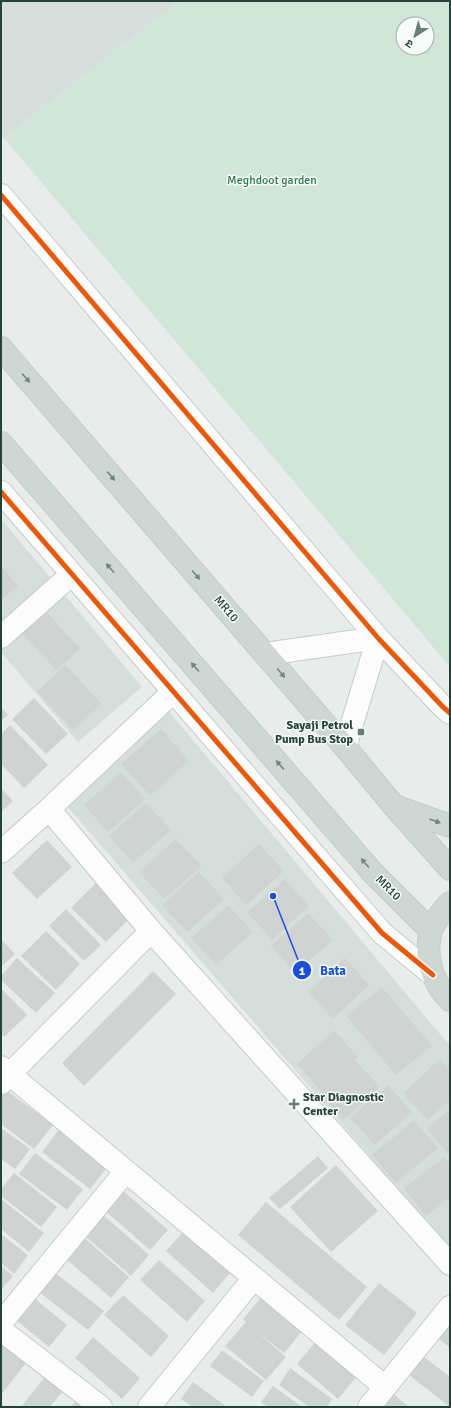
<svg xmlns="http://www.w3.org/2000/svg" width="451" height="1408" font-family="Signika,'Noto Sans Devanagari',sans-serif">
  <rect width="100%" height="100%" fill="#e8edeb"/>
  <path fill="#d6dedb" d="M1,1H179L4,138L1,135Z
    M1,519L142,687L78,742L1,652Z
    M167,709L450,1046V1249L66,805Z"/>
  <path fill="#d1e6d8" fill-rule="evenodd" d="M179,1H450V667L4,138ZM403,24H427V48H403Z"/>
  <path fill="#cfd4d2" d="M1,566L18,586L1,600Z
    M44,609L80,649L56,670L20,631Z
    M65,665L102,704L73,730L37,692Z
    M34,698L68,734L46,754L12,719Z
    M1,707L8,715L1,721Z
    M10,725L48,765L24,788L1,764V734Z
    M161,729L189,761L150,796L121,764Z
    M121,772L145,799L108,832L84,805Z
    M1,788L13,801L1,812Z
    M146,803L171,830L133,863L109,836Z
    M176,839L201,866L164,899L139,872Z
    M47,840L72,867L37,899L12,873Z
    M259,844L284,871L246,905L222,878Z
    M199,872L224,899L187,932L162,905Z
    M285,879L309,906L272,940L247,912Z
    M96,883L131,917L106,942L71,908Z
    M228,905L253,932L216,965L191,938Z
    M66,909L101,945L84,961L49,926Z
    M308,913L333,940L295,973L271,946Z
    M46,931L80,964L56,990L21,956Z
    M1,939L15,954L1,967Z
    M17,958L55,993L36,1013L1,980V976Z
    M345,958L369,985L333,1019L308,992Z
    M153,971L176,994L84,1086L62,1063Z
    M382,987L432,1046L396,1075L346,1016Z
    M1,988L27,1015L4,1037L1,1033Z
    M334,1030L358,1057L355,1060L380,1087L343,1120L319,1093L321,1091L297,1064Z
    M440,1059L450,1070V1100L428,1120L403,1093Z
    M388,1085L412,1112L375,1145L350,1118Z
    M6,1090L53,1125L34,1149L1,1124V1096Z
    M450,1109V1156L427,1129Z
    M414,1120L438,1148L396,1183L372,1155Z
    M61,1127L109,1165L90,1189L42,1152Z
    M1,1128L30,1149L15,1169L1,1159Z
    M35,1153L83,1189L67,1210L19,1174Z
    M318,1156L328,1168L280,1209L269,1198Z
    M444,1157L450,1165V1197L426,1216L404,1188Z
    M336,1165L378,1211L331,1252L290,1207Z
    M14,1173L57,1207L41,1227L1,1196V1189Z
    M121,1189L168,1230L150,1250L103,1209Z
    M1,1199L44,1233L29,1252L1,1229Z
    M266,1202L367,1287L339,1320L238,1235Z
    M102,1214L149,1255L131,1276L84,1235Z
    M184,1231L231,1272L213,1293L166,1251Z
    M1,1234L28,1255L14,1274L1,1263Z
    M82,1236L129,1277L111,1298L64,1257Z
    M159,1260L205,1301L187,1322L140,1280Z
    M1,1266L13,1276L1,1290Z
    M54,1272L104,1311L88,1330L39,1292Z
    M379,1283L417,1313L384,1355L345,1325Z
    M123,1295L169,1336L151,1357L104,1315Z
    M263,1295L304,1329L284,1353L255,1330L286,1357L266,1380L225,1346L246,1322L243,1319Z
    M34,1298L67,1325L49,1347L16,1320Z
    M450,1325V1348L439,1339Z
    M1,1337L29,1359L1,1395Z
    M93,1337L140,1378L122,1399L75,1358Z
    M317,1340L358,1375L338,1399L297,1364Z
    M222,1350L264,1381L252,1397L210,1366Z
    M423,1356L450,1377V1407L409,1375Z
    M290,1368L332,1399L327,1407H309L279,1385Z
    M45,1377L62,1392L50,1407H21Z
    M193,1382L227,1407H193L181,1399Z
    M273,1386L302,1407H268L261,1402Z
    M390,1391L409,1407H377Z
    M78,1399L88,1407H71Z"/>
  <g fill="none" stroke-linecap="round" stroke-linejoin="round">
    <g stroke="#c5cac8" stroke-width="24">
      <path id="minor" d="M1,195L378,638L443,707L450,713
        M1,492L382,933L433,975
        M1,637L72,574
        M265,654L378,638L345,747
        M49,809L151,931L450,1264
        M1,852L49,809L173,692
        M1,1067L385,1387
        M1,1083L151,931
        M1,1323L126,1171
        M1,1330L101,1407
        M149,1407L254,1278
        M369,1407L450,1307"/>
    </g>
    <g stroke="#c3ccc9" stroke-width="24">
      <path id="major" d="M1,348L345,747L394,806L450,869
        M1,443L373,873L431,931
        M397,807L450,826
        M450,903C442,911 435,920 431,931C424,955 432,983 450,1000"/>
    </g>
    <use href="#minor" stroke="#fcfcfc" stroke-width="22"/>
    <use href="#major" stroke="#cfd7d5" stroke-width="22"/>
    <g stroke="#f7fbf9" stroke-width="8">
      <path id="cycleway" d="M1,195L378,638L443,707L450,713
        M1,492L382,933L433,975"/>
    </g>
    <use href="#cycleway" stroke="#e8590c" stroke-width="5"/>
  </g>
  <defs><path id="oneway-solid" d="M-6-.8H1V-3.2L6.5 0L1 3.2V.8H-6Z"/></defs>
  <g fill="#718580">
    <use href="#oneway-solid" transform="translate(26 378) rotate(49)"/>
    <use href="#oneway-solid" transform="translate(111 476) rotate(49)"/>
    <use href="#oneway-solid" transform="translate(110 568) rotate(-131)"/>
    <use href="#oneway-solid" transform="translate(196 575) rotate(49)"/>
    <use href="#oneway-solid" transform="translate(195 667) rotate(-131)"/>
    <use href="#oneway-solid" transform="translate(281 673) rotate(49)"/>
    <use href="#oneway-solid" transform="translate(280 765) rotate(-131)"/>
    <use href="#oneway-solid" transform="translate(435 821) rotate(20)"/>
    <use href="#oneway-solid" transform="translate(365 863) rotate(-131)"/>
  </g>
  <g fill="#697e78" stroke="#f7fbf9" stroke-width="1.5">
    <rect x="357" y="728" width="8" height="8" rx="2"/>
    <path d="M292 1098h4v4h4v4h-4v4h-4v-4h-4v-4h4z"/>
  </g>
  <g text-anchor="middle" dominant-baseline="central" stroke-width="3" stroke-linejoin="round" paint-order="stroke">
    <g font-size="12" fill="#2d7a4b" stroke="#f7fbf9">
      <text x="272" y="180">Meghdoot garden</text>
    </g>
    <g font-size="12" fill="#24423a" stroke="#f7fbf9">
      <text transform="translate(226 609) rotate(49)">MR10</text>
      <text transform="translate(388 888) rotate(45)">MR10</text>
    </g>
    <g font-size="12" font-weight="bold" fill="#24423a" stroke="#f7fbf9" text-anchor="end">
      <text x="353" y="725">Sayaji Petrol<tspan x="353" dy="14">Pump Bus Stop</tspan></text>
      <text x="303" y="1097" text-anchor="start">Star Diagnostic<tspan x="303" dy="14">Center</tspan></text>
    </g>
  </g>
  <path fill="none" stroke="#1d4ed8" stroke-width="1.5" d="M273 896L302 970"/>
  <g fill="#1d4ed8" stroke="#f7fbf9" stroke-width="1.5">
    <circle cx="273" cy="896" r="4"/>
    <circle cx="302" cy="970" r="10"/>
  </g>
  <g font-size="12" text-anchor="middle" font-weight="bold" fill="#fff">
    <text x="302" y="975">1</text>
  </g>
  <g font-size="13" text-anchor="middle" font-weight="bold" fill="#1d4ed8" stroke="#f7fbf9" stroke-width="3" stroke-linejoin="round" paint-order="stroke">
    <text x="333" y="975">Bata</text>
  </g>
  <rect width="451" height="1408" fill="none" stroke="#24423a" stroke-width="4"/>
  <g transform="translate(415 36) rotate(216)"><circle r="19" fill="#f7fbf9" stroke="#a3b1ad"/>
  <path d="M0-3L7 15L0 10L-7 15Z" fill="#697e78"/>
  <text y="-6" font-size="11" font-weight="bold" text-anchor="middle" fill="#24423a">उ</text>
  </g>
</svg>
